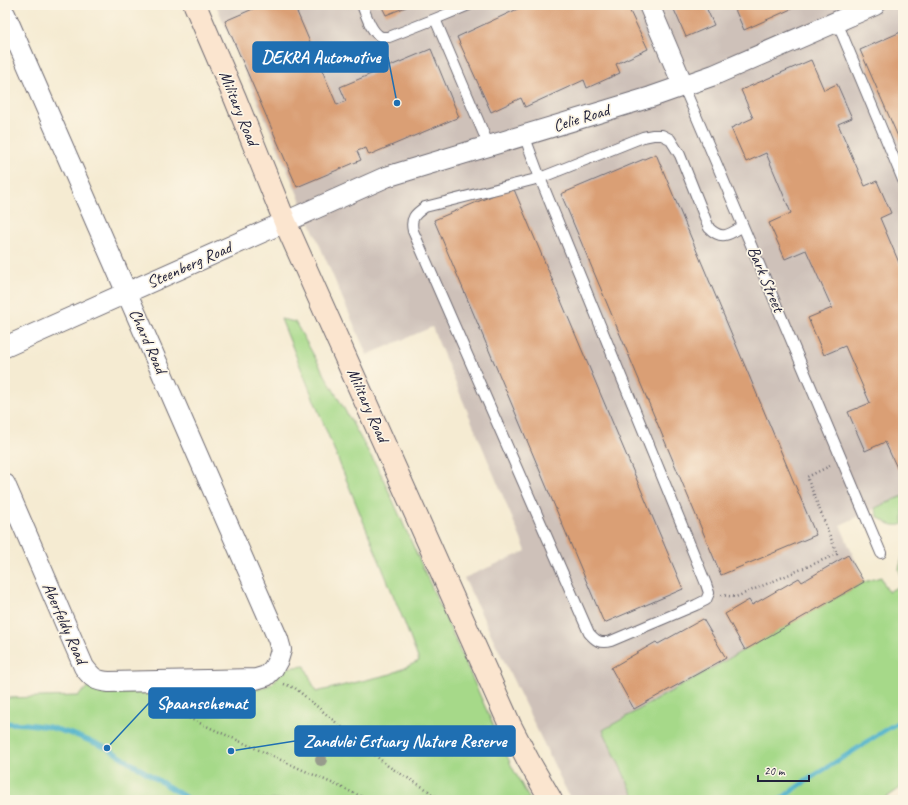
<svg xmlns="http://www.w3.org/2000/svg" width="908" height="805" font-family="Caveat,sans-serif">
  <rect width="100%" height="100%" fill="#fcf5e5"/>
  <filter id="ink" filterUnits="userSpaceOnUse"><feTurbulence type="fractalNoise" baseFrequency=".025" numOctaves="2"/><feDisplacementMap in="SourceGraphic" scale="8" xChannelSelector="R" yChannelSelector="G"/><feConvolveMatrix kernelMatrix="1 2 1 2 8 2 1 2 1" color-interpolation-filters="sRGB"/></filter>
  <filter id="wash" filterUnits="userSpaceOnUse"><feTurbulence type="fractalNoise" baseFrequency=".012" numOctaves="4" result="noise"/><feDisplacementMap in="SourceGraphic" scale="16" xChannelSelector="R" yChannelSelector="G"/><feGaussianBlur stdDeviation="0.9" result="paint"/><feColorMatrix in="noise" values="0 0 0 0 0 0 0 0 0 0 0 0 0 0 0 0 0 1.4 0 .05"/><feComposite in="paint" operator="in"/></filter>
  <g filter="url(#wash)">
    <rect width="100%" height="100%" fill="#f5ebd2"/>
    <path fill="#cec1b9" d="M216,5H903V496L840,525L865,583L603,730L634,797L628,800H571L464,578L526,551L432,327L367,355Z"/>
    <path fill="#a6d989" stroke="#647e62" d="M281,319L295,322L381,474L512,767L530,800H5V698L78,696L89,686L104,692L259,689L272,684L285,668L305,666L316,692L391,674L419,661L405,624Z
      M903,496V524C894,528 885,522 878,517L875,508Z
      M903,554V582L899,569Z
      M881,577L888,592L903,584V786L883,800H636L603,730L864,582Z"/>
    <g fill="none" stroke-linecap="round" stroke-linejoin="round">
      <path stroke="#4bb1ca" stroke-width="5" d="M5,723L27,724L49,727L75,735L107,748L190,800
        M780,800C801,782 827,768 850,753C868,742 884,729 903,720"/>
    </g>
    <g id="blocks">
      <path fill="#da9f75" d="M262,5H294L337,105L346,101L340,87L431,49L459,117L369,155L366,148L357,151L361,160L297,187L225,21Z
        M381,5H411L386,15Z
        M526,5H627L648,49L616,64L620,73L587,88L584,80L525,107L521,98L491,112L457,37Z
        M672,5H705L714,25L686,37Z
        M733,5H800L744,30Z
        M903,31V148L860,50Z
        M811,60L824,90L837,84L852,118L838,124L865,186L877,181L891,213L880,218L903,272V468L898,470L885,442L865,451L848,412L870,403L845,346L824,355L808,318L832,308L806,250L785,259L769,223L791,213L766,153L746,162L731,128L753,118L741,90Z
        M656,154L816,535L721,575L561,194Z
        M513,187L683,589L604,623L434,220Z
        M848,555L864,582L745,650L725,614L749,600L752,605L799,578L802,582Z
        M703,619L726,658L634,709L611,668L656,642L658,644Z"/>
    </g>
  </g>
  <g filter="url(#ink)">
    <use href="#blocks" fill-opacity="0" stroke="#6c6870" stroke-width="1"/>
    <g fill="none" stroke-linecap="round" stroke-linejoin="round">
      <g stroke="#6c6870" stroke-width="12">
        <path id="lane" d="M362,5C366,14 371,34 382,37C384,37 387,37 389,37L435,19L469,5
          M435,19L489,146
          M837,22L903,180
          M683,85L743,226L881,553
          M524,135L540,178L706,584L709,593L706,600L696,605L611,641C600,644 596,641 589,633L413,231C410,218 415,214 425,207L540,178L643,137L653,135H662L670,139L680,155L709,228C722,241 730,234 743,226"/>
      </g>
      <g stroke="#6c6870" stroke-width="22">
        <path id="street" d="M649,5L683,85
          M5,14L278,639L281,650L278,660L273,669L266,676L256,679L109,682C96,681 92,678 84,667L5,484
          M5,347L285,222L386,177L651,97L714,75L875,5"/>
      </g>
      <g stroke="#6c6870" stroke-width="24">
        <path id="secondary" d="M195,5L235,98L285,222L510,725L528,760L551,800"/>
      </g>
      <path stroke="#6c6870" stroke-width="2.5" stroke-dasharray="1 3" stroke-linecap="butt" d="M721,595L736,597L837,554L807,477L830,466
        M284,684L295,688L388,766L426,789L440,800
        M149,700L369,800"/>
      <use href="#lane" stroke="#fff" stroke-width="10"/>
      <use href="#street" stroke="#fff" stroke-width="20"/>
      <use href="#secondary" stroke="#fbe5cf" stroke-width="22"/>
    </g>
    <circle fill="#979b8c" cx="321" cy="760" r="6"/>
  </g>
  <g text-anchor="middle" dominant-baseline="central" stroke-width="3.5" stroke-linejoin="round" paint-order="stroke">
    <g font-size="17" fill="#22223b" stroke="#fcf5e5">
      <text transform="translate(239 108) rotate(68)">Military Road</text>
      <text transform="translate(581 118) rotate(-17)">Celie Road</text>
      <text transform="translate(189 265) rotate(-24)">Steenberg Road</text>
      <text transform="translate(766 279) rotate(67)">Bark Street</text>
      <text transform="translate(148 341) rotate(66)">Chard Road</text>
      <text transform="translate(368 405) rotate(66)">Military Road</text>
      <text transform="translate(65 623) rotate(66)">Aberfeldy Road</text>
    </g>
  </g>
  <path fill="none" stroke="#1f6fb2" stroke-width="1.5" d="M397 103L388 57M107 748L149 703M231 751L295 741"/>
  <g fill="#1f6fb2" stroke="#fcf5e5" stroke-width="1.5">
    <circle cx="397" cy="103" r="4"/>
    <circle cx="107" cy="748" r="4"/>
    <circle cx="231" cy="751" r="4"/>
  </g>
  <g fill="#1f6fb2" stroke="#1f6fb2" stroke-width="1.5">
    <rect x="253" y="42" width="135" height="30" rx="4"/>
    <rect x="149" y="688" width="106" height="30" rx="4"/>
    <rect x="295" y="726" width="220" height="30" rx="4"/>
  </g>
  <g font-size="18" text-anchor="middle" font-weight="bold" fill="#fff">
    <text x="321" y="63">DEKRA Automotive</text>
    <text x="202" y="709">Spaanschemat</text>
    <text x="405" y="747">Zandvlei Estuary Nature Reserve</text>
  </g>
  <rect width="908" height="805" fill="none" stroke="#fcf5e5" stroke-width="20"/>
  <path d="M758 775v6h51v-6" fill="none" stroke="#22223b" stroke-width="2"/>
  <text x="764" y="775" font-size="12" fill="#22223b" stroke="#fcf5e5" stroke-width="3" paint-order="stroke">20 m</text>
</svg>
